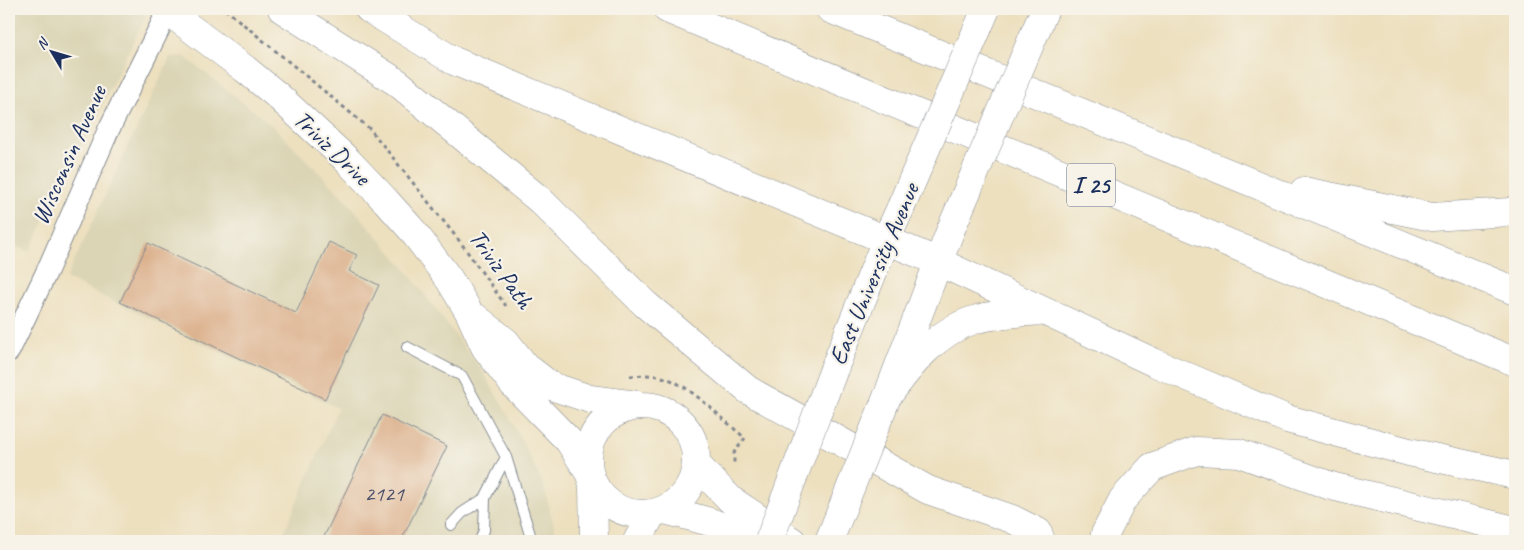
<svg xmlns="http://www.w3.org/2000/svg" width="1524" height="550" font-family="Caveat,sans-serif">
  <rect width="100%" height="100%" fill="#f7f3e8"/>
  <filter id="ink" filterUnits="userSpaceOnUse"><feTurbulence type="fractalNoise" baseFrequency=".02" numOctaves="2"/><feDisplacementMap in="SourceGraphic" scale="10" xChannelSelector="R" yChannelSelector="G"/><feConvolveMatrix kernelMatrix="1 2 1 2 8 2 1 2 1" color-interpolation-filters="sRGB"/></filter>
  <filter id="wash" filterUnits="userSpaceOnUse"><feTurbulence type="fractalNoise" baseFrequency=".0096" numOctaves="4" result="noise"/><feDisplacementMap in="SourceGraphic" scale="20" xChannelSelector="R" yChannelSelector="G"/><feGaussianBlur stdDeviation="1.12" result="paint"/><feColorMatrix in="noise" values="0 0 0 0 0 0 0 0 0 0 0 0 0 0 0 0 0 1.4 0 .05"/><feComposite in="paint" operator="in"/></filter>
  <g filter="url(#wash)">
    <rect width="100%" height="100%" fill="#ede0bf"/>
    <path fill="#dbd5b6" d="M9,9H130L146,16L29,252L9,243Z
      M184,56L275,128L346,200L403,266L483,372L510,418L543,484L558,541H280L338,408L66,279L170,57Z"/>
    <g id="blocks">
      <path fill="#dcb08c" d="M329,242L357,255L349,271L379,285L325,399L120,302L148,243L296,313Z
        M382,415L447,446L401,541H322Z"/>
    </g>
  </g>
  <g filter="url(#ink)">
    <use href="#blocks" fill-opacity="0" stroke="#84888e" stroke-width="1"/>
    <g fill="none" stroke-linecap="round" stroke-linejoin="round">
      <g stroke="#84888e" stroke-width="12">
        <path id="lane" d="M407,347L462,376L506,457L485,498L484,530L480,541
          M506,457L532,541
          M451,525L462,513L485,498"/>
      </g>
      <g stroke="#84888e" stroke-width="23">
        <path id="street" d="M9,351L48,269L108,131L168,11"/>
      </g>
      <g stroke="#84888e" stroke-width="29">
        <path id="secondary" d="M165,9L245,69L278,96L346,159L386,201L412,230L449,279L469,312L485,347L513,384L569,441L588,471
          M475,317L506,342L525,366L551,386L590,399L637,405
          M588 460a54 54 0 1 1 108 0a54 54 0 1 1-108 0Z
          M696,464L731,500L792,541
          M593,484L594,541
          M665,510C693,518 726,523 749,541
          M637,541L652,514"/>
      </g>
      <g stroke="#84888e" stroke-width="29">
        <path id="primary" d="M834,369L886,240L901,207
          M890,389L951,229"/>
      </g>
      <g stroke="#84888e" stroke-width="29">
        <path id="highway" d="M282,9L398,83L541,201L645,304L748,390L928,490L1012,519L1038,532L1041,541
          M369,9L454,61L939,262L1153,362L1287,419L1409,452L1515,475
          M667,9L1515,362
          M830,9L1515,291
          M1304,191L1432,217L1510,212L1515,210
          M887,397C910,366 935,332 974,320C996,313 1020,313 1043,311
          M1104,541L1105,534L1123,499L1152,467L1196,451L1239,453L1331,486L1515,530"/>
      </g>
      <path stroke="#84888e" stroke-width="3" stroke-dasharray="4 4" stroke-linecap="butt" d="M225,9L370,129L461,243L506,306
        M630,376C642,375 654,374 665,378C690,385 723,420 745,438L734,453V465"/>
      <use href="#lane" stroke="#fff" stroke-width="10"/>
      <use href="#street" stroke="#fff" stroke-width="21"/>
      <use href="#secondary" stroke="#fff" stroke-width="28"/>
      <use href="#primary" stroke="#fff" stroke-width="28"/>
      <use href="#highway" stroke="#fff" stroke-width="28"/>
      <g stroke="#84888e" stroke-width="29" stroke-linecap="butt">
        <path id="primary-bridge" d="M901,207L986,9
          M951,229L1045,9
          M769,541L834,369
          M829,541L887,397"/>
      </g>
      <use href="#primary-bridge" stroke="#fff" stroke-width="28"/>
    </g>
  </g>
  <g text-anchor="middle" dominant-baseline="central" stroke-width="4.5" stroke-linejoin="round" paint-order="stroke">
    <g font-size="22" fill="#4b4f6a">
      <text x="384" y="494">2121</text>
    </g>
    <rect fill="#f7f3e8" stroke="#5d6a87" stroke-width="1" x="1067" y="163.5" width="48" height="43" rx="4"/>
    <g font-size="24" font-weight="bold" fill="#1b2f5e">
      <text x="1091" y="185">I 25</text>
    </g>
    <g font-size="25" fill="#1b2f5e" stroke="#f7f3e8">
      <text transform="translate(332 148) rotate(44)">Triviz Drive</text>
      <text transform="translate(69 155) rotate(-66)">Wisconsin Avenue</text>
      <text transform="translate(501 269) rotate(54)">Triviz Path</text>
      <text transform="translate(874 274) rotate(-67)">East University Avenue</text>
    </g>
  </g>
  <rect width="1524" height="550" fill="none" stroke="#f7f3e8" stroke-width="30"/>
  <g transform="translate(52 52) rotate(308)" stroke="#f7f3e8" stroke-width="4" paint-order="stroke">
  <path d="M0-4L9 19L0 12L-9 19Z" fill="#1b2f5e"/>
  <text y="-8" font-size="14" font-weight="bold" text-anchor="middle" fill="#1b2f5e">N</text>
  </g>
</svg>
